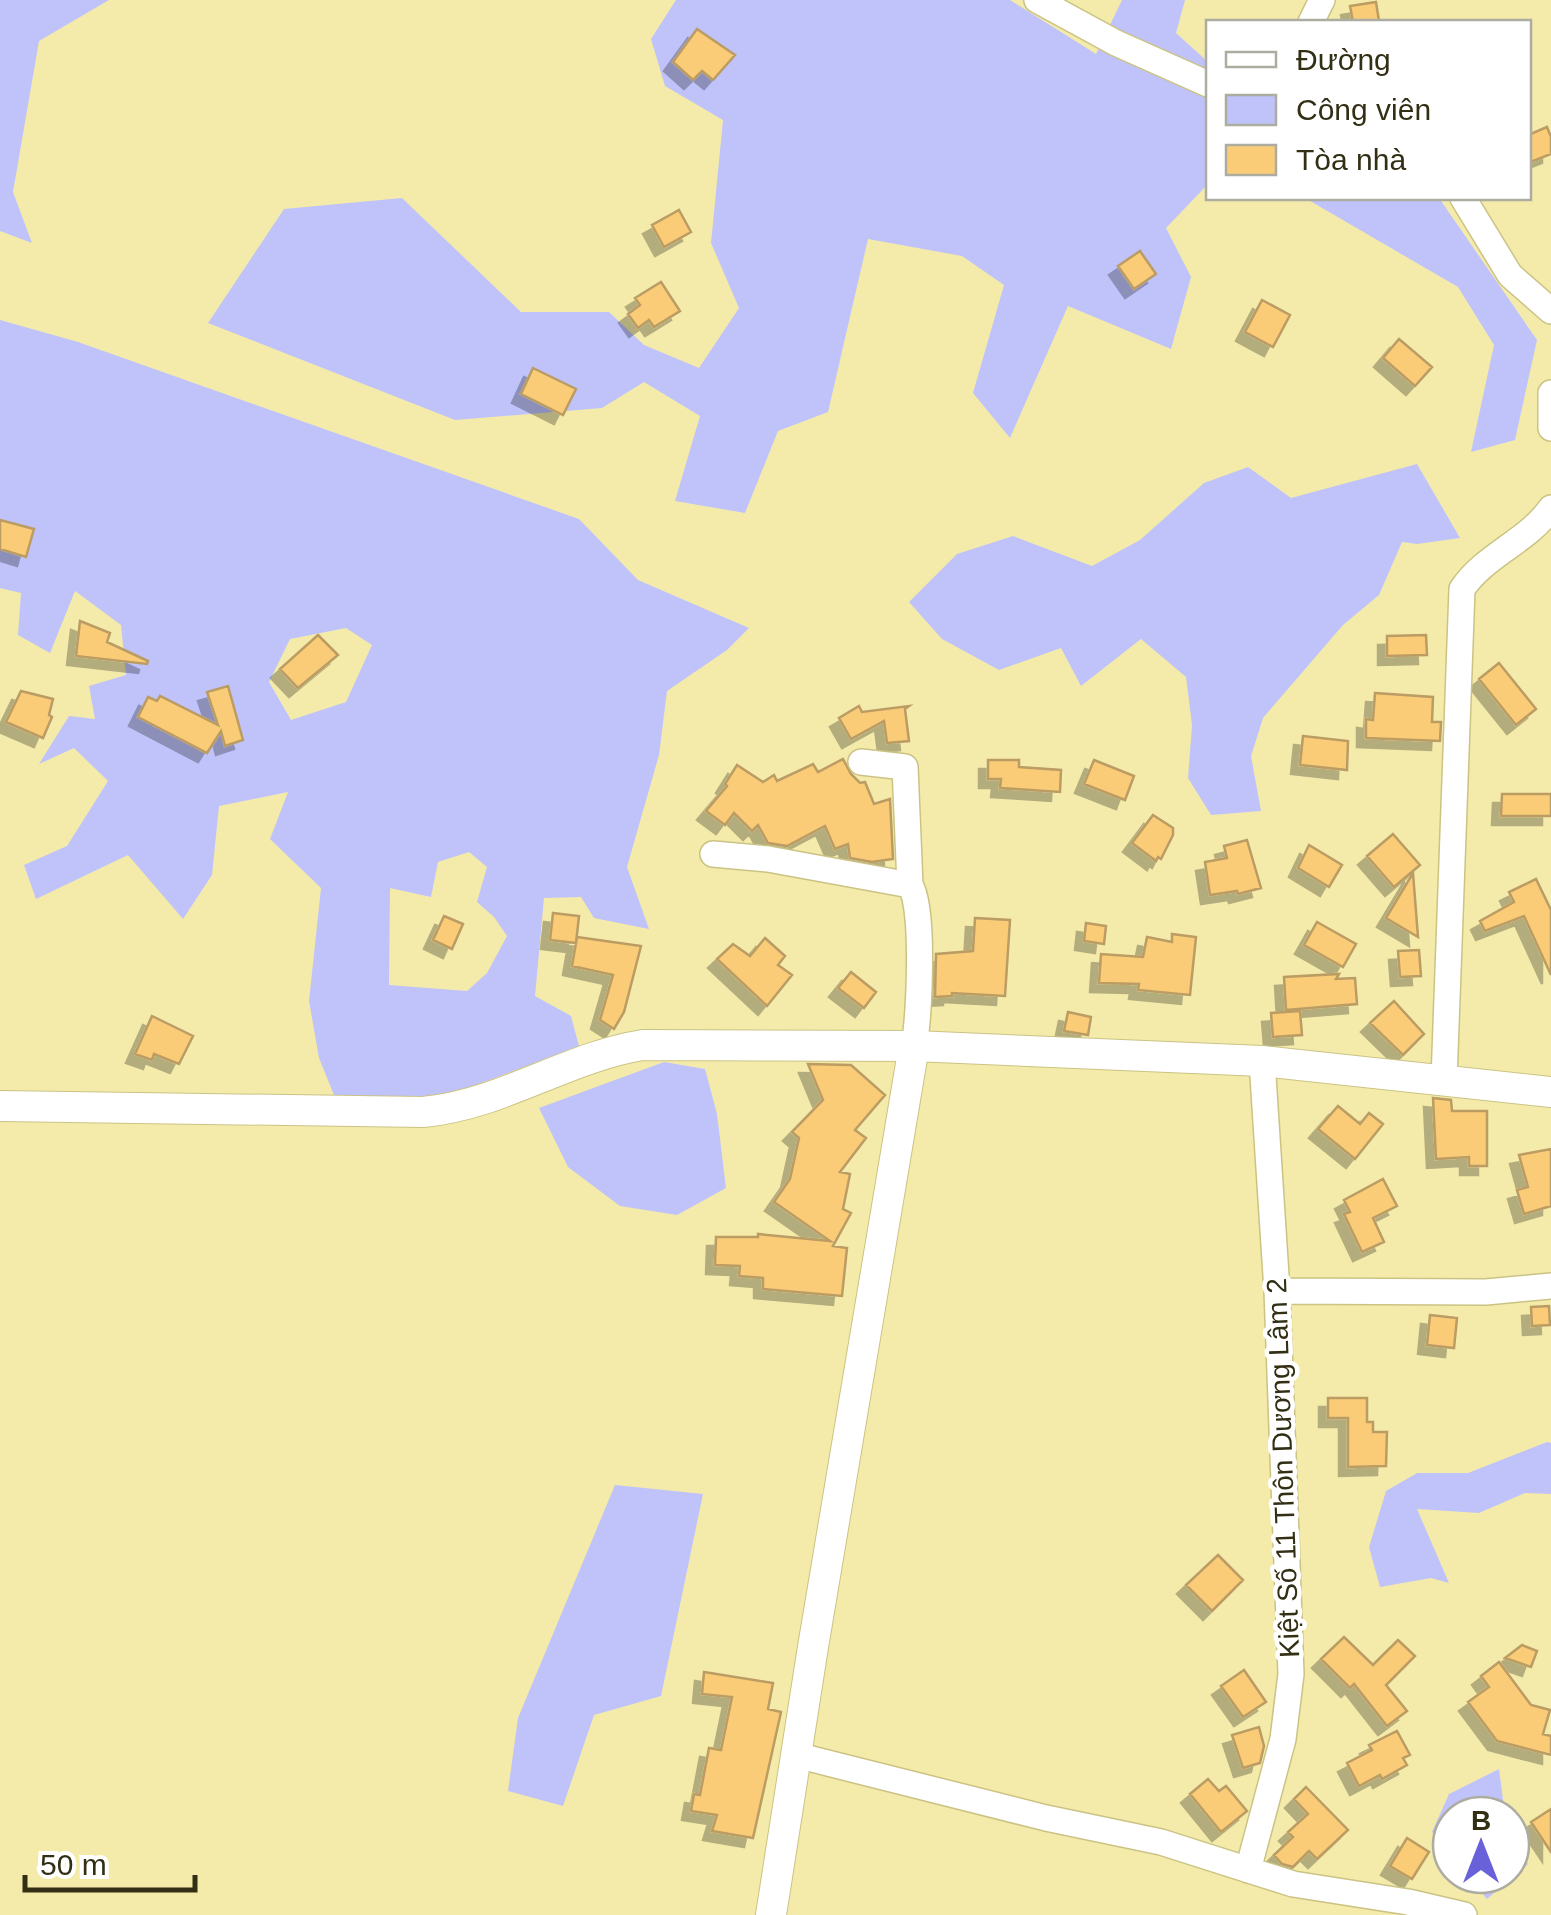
<svg xmlns="http://www.w3.org/2000/svg" width="1551" height="1915" font-family="Helvetica,sans-serif">
  <defs>
    <filter id="shadow"><feDropShadow dx="-9" dy="9" stdDeviation="0" flood-color="#0004"/></filter>
  </defs>
  <rect width="100%" height="100%" fill="#f4ebab"/>
  <path fill="#bfc3fa" fill-rule="evenodd" d="M0,0H109L39,41L13,192L32,243L0,231Z
    M676,0H1010L1096,54L1122,0H1185L1176,33L1208,62V184L1166,228L1191,277L1171,349L1068,306L1010,438L973,393L1004,285L962,256L868,239L828,412L778,431L745,513L675,501L700,416L644,382L602,408L455,420L208,323L284,209L402,198L521,312H609L644,345L699,368L739,308L711,243L723,120L665,86L651,39Z
    M1305,198H1439L1537,340L1515,440L1471,452L1494,345L1458,287Z
    M0,320L78,342L579,519L638,580L749,628L727,650L667,691L659,755L627,867L649,929L594,918L581,897L544,898L535,996L571,1016L579,1046L434,1101L334,1095L319,1058L309,1001L321,888L270,839L288,792L219,806L212,875L183,919L128,855L36,899L24,865L67,846L108,781L74,748L39,764L69,716L95,719L89,686L126,675L121,625L75,591L50,653L18,635L21,593L0,588ZM346,628L372,645L346,702L291,720L269,682L290,639ZM469,852L487,867L477,902L494,917L507,936L487,973L467,991L389,985L390,888L431,897L438,862Z
    M1417,464L1460,538L1417,544L1402,542L1379,595L1343,625L1263,718L1251,756L1261,811L1211,815L1188,778L1192,725L1186,677L1141,639L1081,686L1061,648L999,670L942,639L909,602L957,554L1013,536L1092,566L1140,540L1204,483L1248,467L1291,498Z
    M664,1062L705,1069L717,1114L726,1188L677,1215L620,1206L568,1167L539,1108Z
    M1547,1442L1551,1443V1494L1525,1493L1479,1513L1417,1509L1449,1583L1431,1578L1380,1587L1369,1547L1386,1491L1417,1473H1468Z
    M615,1485L703,1494L661,1696L594,1715L563,1806L508,1791L518,1718Z
    M1499,1769L1505,1815H1451V1855L1432,1832L1449,1794Z
    M1511,1844L1528,1864L1487,1899L1467,1875H1511Z"/>
  <path fill="#facc78" stroke="#bb9c64" stroke-width="2.5" filter="url(#shadow)" d="M1376,2L1379,21L1353,22L1350,6Z
    M697,29L735,55L713,80L702,71L693,80L673,62Z
    M1547,127L1551,137V154L1528,163V135Z
    M679,210L691,232L664,247L652,225Z
    M1140,251L1156,274L1134,289L1118,266Z
    M661,282L680,311L654,327L649,320L638,328L628,314L640,305L635,298Z
    M1262,300L1290,315L1273,347L1245,332Z
    M1399,339L1432,367L1415,386L1383,358Z
    M533,368L576,389L563,415L521,394Z
    M0,520L34,529L26,557L0,549Z
    M80,621L110,633L107,642L148,661L147,664L76,656Z
    M318,635L338,655L298,688L280,669Z
    M1426,635L1427,655L1387,656V636Z
    M1499,663L1536,709L1516,725L1479,679Z
    M228,686L243,740L225,746L221,731L207,753L138,717L148,697L157,701L160,696L218,725L207,692Z
    M21,691L53,699L49,715L52,717L43,738L6,722Z
    M1375,693L1433,697L1432,722H1441L1440,741L1366,738V719L1373,720Z
    M859,706L862,712L909,706L905,709L909,741L887,743L884,721L851,739L839,718Z
    M1303,736L1348,741L1347,770L1300,765Z
    M843,759L851,774L860,783L865,782L874,804L890,799L893,859L872,862L850,858L848,844L835,849L825,826L787,846L768,843L758,825L752,831L734,813L725,825L706,811L727,786L725,784L737,765L763,782L774,775L777,781L813,764L818,772Z
    M988,760H1019V767L1061,770L1060,792L1000,788L1001,779H988Z
    M1094,760L1134,776L1125,800L1084,784Z
    M1502,794H1551V816H1501Z
    M1153,815L1173,828V835L1161,859L1158,857L1156,861L1132,843Z
    M1393,834L1420,865L1394,887L1367,856Z
    M1247,840L1261,888L1238,894L1237,891L1210,895L1205,862L1227,858L1224,846Z
    M1309,845L1342,865L1329,887L1298,868Z
    M1413,873L1418,937L1386,918Z
    M1536,879L1551,910V975L1524,916L1485,931L1480,921L1514,902L1509,892Z
    M553,913L579,916L576,943L550,940Z
    M444,916L463,924L452,949L433,940Z
    M975,918L1010,920L1005,996L952,993V996L935,997L936,954L973,951Z
    M1317,922L1356,944L1343,967L1304,945Z
    M1086,923L1106,926L1104,944L1084,941Z
    M1172,934L1196,937L1190,995L1138,990L1139,984L1099,983L1101,954L1143,957L1147,937L1172,942Z
    M577,937L641,946L624,1012L614,1029L600,1020L613,975L572,966Z
    M765,938L785,956L778,965L792,975L767,1006L717,959L733,944L750,956Z
    M1419,950L1421,976L1400,977L1398,951Z
    M851,972L876,992L864,1008L838,988Z
    M1339,974L1336,979L1355,978L1357,1004L1286,1010L1284,977Z
    M1394,1001L1424,1034L1403,1055L1370,1023Z
    M1300,1011L1302,1035L1273,1037L1271,1013Z
    M1068,1012L1091,1017L1088,1035L1064,1031Z
    M152,1016L193,1036L179,1064L154,1054L152,1060L135,1054Z
    M808,1064L851,1065L885,1095L855,1130L866,1138L840,1172L850,1174L843,1209L851,1213L833,1246L847,1248L842,1296L763,1289V1278L739,1276L740,1266L715,1265L716,1237H758V1234L830,1241L774,1202L790,1179L799,1138L792,1132L823,1100Z
    M1433,1098L1451,1100L1452,1111H1487V1166H1469V1157L1436,1159Z
    M1338,1106L1360,1124L1369,1113L1383,1124L1355,1159L1318,1129Z
    M1551,1149V1206L1524,1214L1517,1190L1528,1187L1519,1155Z
    M1383,1179L1397,1206L1373,1218L1384,1242L1362,1252L1344,1214L1350,1212L1344,1200Z
    M1549,1306L1550,1325L1532,1326L1531,1307Z
    M1430,1315L1457,1318L1454,1348L1427,1345Z
    M1328,1398H1367V1422H1373V1432H1387L1386,1466L1348,1467V1418H1328Z
    M1218,1555L1243,1580L1212,1611L1186,1585Z
    M1344,1637L1373,1665L1398,1640L1415,1656L1386,1685L1407,1711L1387,1726L1354,1684L1350,1688L1321,1659Z
    M1522,1645L1537,1651L1531,1667L1505,1658Z
    M1499,1662L1531,1705L1550,1710L1543,1734L1551,1736V1755L1497,1741L1468,1702L1489,1687L1481,1676Z
    M1244,1670L1266,1702L1243,1717L1221,1686Z
    M704,1672L773,1683L768,1709L781,1712L753,1838L712,1831L717,1815L691,1811L694,1794L700,1795L709,1748L721,1750L732,1697L702,1694Z
    M1259,1727L1264,1746L1260,1763L1243,1768L1232,1735Z
    M1397,1731L1410,1755L1403,1758L1407,1765L1382,1779L1380,1775L1359,1786L1347,1763L1372,1750L1369,1745Z
    M1208,1779L1219,1791L1226,1786L1247,1811L1221,1832L1190,1794Z
    M1306,1787L1348,1830L1317,1859L1309,1851L1293,1867L1282,1864L1274,1855L1293,1837L1288,1832L1308,1814L1294,1799Z
    M1551,1809V1852L1531,1822Z
    M1407,1838L1429,1852L1412,1879L1390,1866Z"/>
  <g fill="none" stroke-linecap="round" stroke-linejoin="round">
    <g stroke="#cbc384" stroke-width="28">
      <path id="minor" d="M1037,0L1116,43L1208,84
        M1311,22L1322,0
        M1463,198L1510,275L1551,311
        M1551,393V428
        M861,762L905,767L910,885
        M713,854L768,859L910,885C925,907 919,1016 914,1046
        M1444,1080L1462,589C1486,554 1527,542 1551,508
        M1277,1291L1486,1292L1551,1286
        M796,1755L1046,1818L1161,1842L1293,1884L1408,1902L1464,1915
        M1248,1870L1283,1739L1291,1674L1277,1291L1262,1061"/>
    </g>
    <g stroke="#cbc384" stroke-width="32">
      <path id="tertiary" d="M0,1106L423,1112C501,1105 567,1057 643,1045L914,1046L1262,1061L1551,1092
        M771,1915L813,1647L914,1046"/>
    </g>
    <use href="#minor" stroke="#fff" stroke-width="25"/>
    <use href="#tertiary" stroke="#fff" stroke-width="30"/>
  </g>
  <g text-anchor="middle" dominant-baseline="central" stroke-width="9" stroke-linejoin="round" paint-order="stroke">
    <g font-size="28" fill="#322f15" stroke="#fff">
      <text transform="translate(1283 1468) rotate(-92)">Kiệt Số 11 Thôn Dương Lâm 2</text>
    </g>
  </g>
  <rect x="1206" y="20" width="325" height="180" fill="#ffffff" stroke="#adaca1" stroke-width="2.5"/>
  <rect x="1226" y="52" width="50" height="15" fill="#ffffff" stroke="#adaca1" stroke-width="2.5"/>
  <text x="1296" y="70" font-size="30" fill="#322f15">Đường</text>
  <rect x="1226" y="95" width="50" height="30" fill="#bfc3fa" stroke="#adaca1" stroke-width="2.5"/>
  <text x="1296" y="120" font-size="30" fill="#322f15">Công viên</text>
  <rect x="1226" y="145" width="50" height="30" fill="#facc78" stroke="#adaca1" stroke-width="2.5"/>
  <text x="1296" y="170" font-size="30" fill="#322f15">Tòa nhà</text>
  <g transform="translate(1481 1845)"><circle r="48" fill="#ffffff" stroke="#adaca1" stroke-width="2.5"/>
  <path d="M0-8L18 38L0 25L-18 38Z" fill="#6861da"/>
  <text y="-15" font-size="28" font-weight="bold" text-anchor="middle" fill="#322f15">B</text>
  </g>
  <path d="M25 1875v15h170v-15" fill="none" stroke="#322f15" stroke-width="5"/>
  <text x="40" y="1875" font-size="30" fill="#322f15" stroke="#ffffff" stroke-width="8" paint-order="stroke">50 m</text>
</svg>
